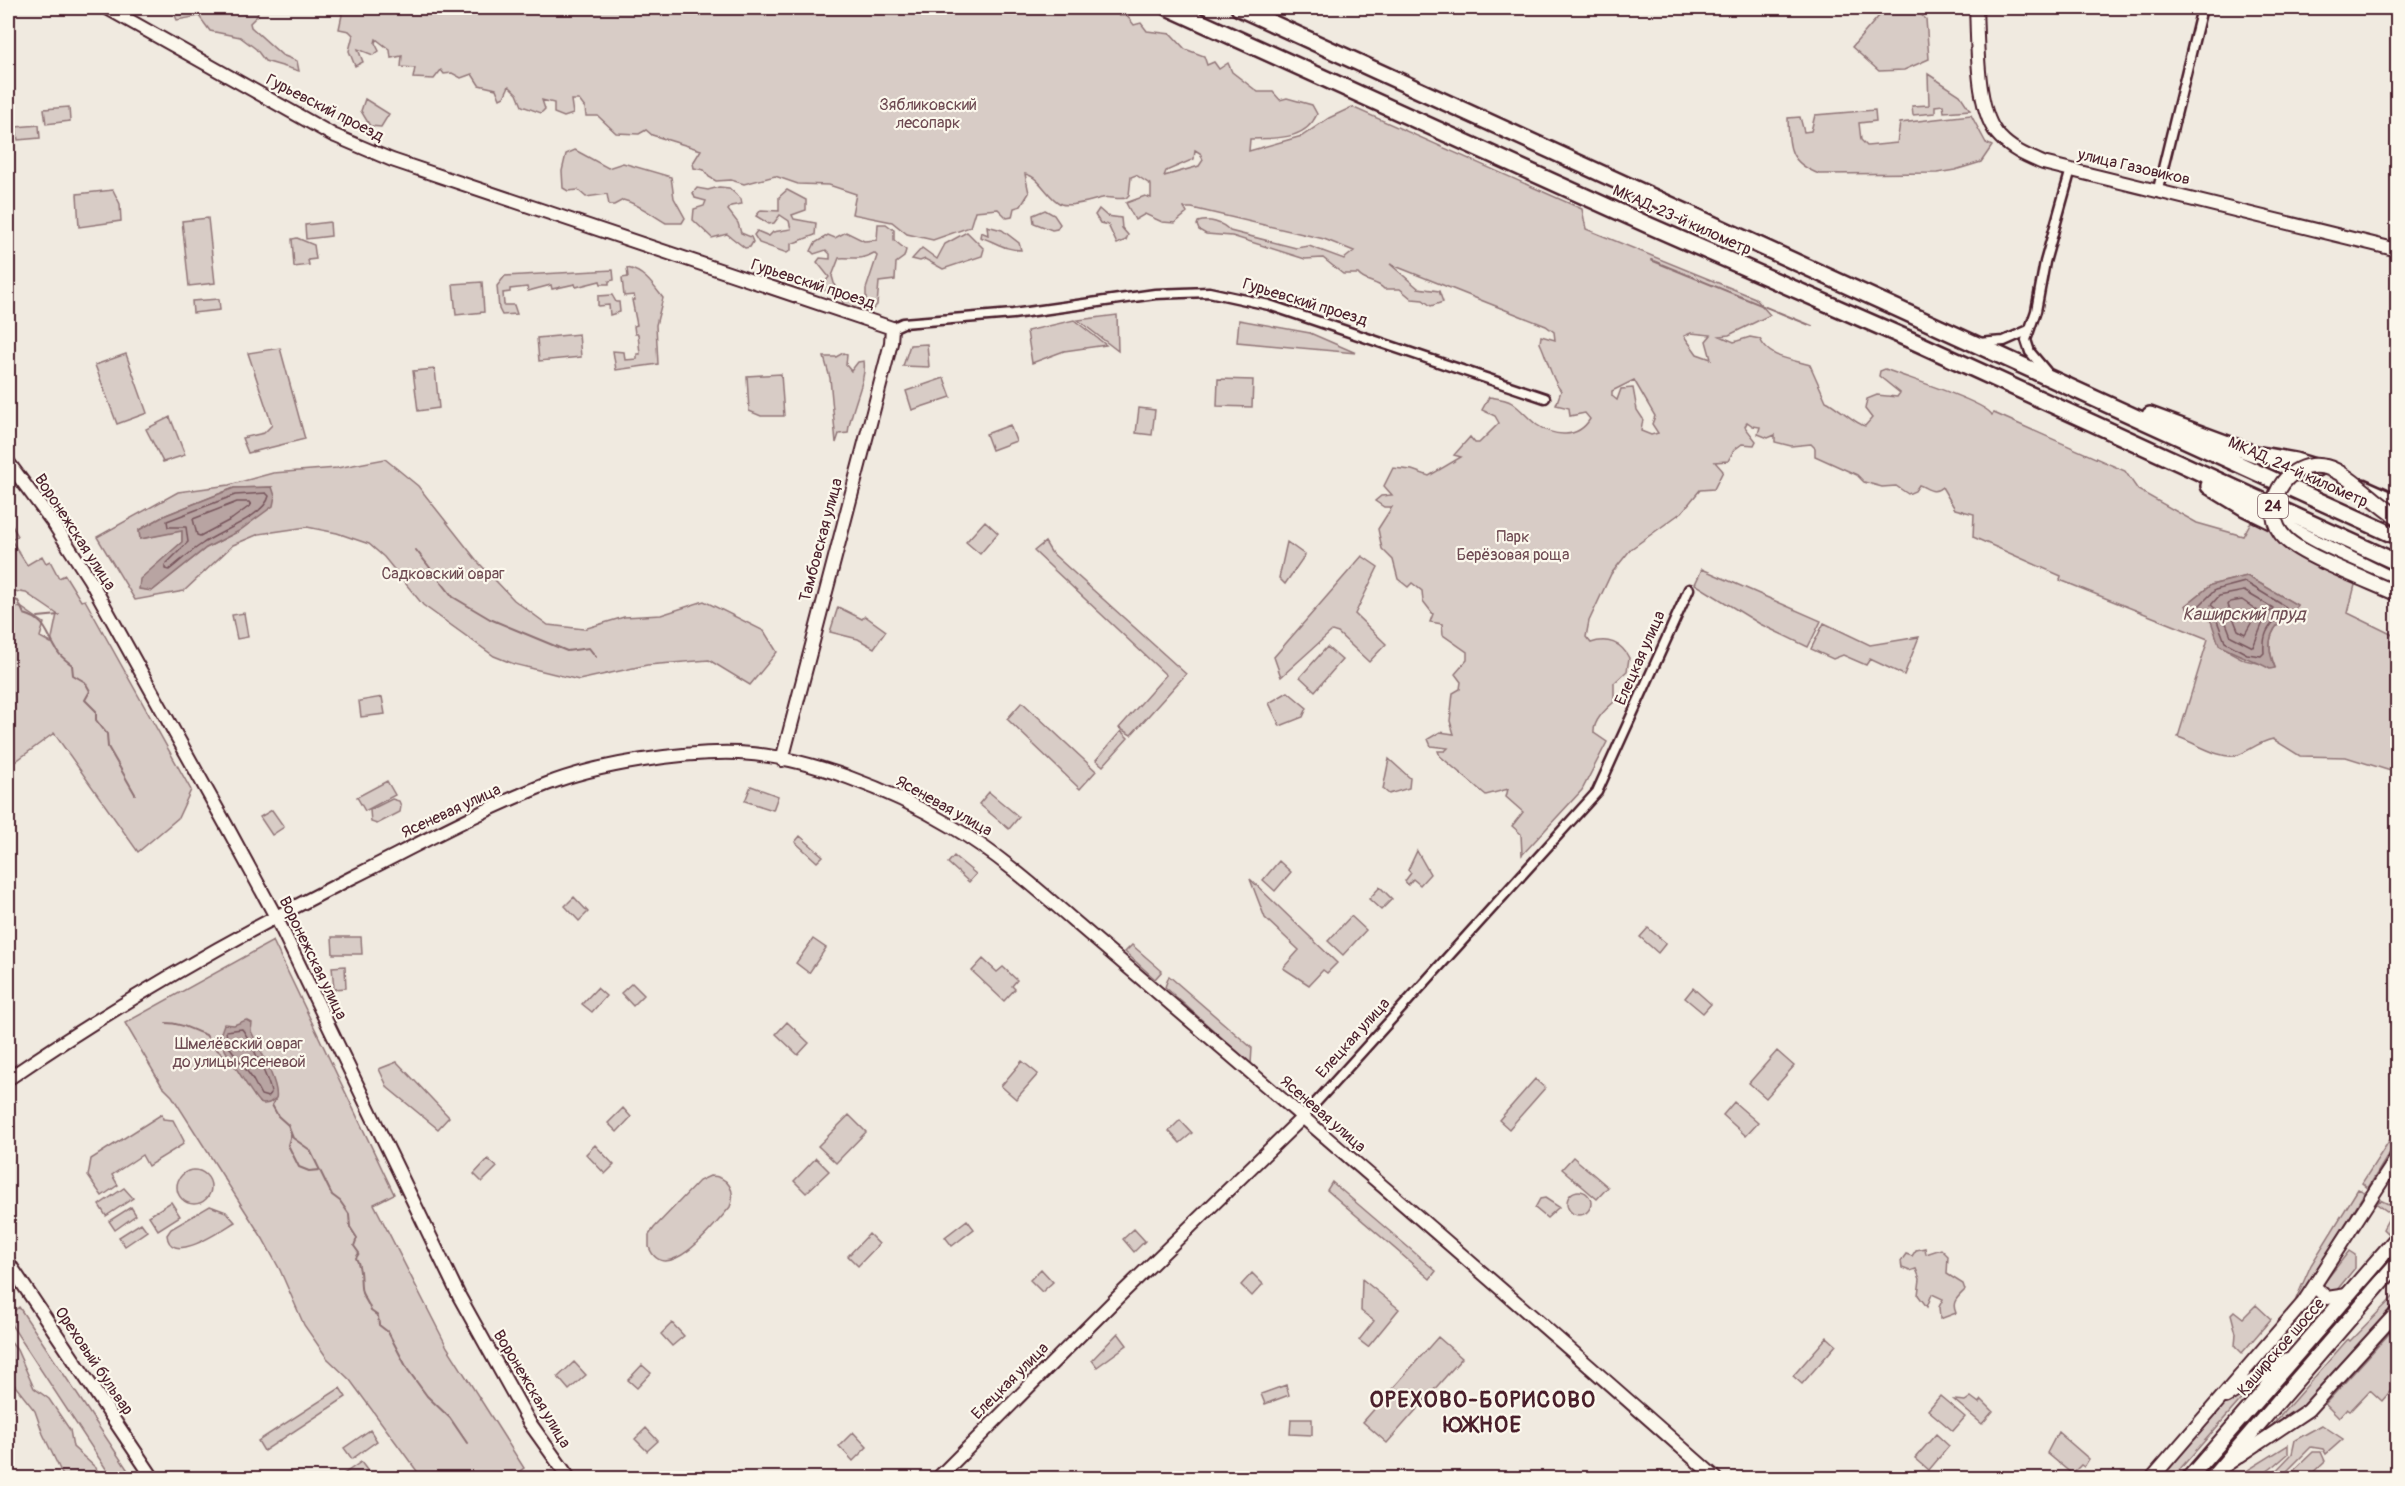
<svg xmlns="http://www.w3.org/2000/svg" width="2405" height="1486" font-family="Pangolin,sans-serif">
  <rect width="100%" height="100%" fill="#f0eae0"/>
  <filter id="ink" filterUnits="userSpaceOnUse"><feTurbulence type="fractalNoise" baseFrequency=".0167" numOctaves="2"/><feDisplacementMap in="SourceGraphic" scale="12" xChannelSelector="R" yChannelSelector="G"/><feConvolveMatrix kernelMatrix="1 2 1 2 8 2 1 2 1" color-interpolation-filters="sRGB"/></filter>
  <g filter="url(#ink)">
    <path fill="#d8ccc6" stroke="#917678" stroke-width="1.5" fill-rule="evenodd" d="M172,8H257L258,15L250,23L251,27L282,55L297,61L299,71L265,61L256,49L240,37L210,31L199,16L177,20Z
      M326,8H772L778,12L785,8H1113L1119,16H1127L1134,25L1141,23L1147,31L1171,34L1185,49L1204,56L1207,65L1214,62L1219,69L1228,63L1232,72L1258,92H1273L1280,100L1287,98L1312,105L1317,114C1305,141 1276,138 1250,139L1249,151L1302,136L1329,118L1352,107L1582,209L1586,229L1755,298L1770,315L1729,335L1720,336L1734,342L1750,337L1760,339C1769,359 1792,359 1810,365L1826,401C1837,406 1857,425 1865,426L1872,418L1865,409L1867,399L1877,395L1897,397L1900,393L1879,376L1880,371L1885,369C1904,377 1986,402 1992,415L1994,413L2125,471L2138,490L2197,523L2243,536L2252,520L2358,573L2348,613L2397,637V773L2346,757L2300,756L2273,739C2259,742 2250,750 2238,755C2221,761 2194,742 2178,737L2208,639L2060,580L2061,576L1973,537L1974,514L1955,509L1942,487C1933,495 1928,488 1919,485L1915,491L1908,494L1896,486L1882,487L1864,482L1857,475L1815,456V448L1811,444L1791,446L1775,442V435L1768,438L1758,434L1760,427L1753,426L1747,422L1745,427L1756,441L1754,445L1742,444L1734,450L1728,461L1715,462L1723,471L1714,489L1700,490L1682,512L1631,549L1611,574L1589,621L1586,637L1591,643C1607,637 1622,643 1629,658L1627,671L1614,683V702C1605,710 1593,721 1594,733L1607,742L1582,790L1522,855L1521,834L1512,826L1523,812L1506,797L1508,789L1486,795L1440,756L1438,751H1445L1448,748L1431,746L1428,739L1440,732L1454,734L1450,721L1453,693L1460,689L1461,682L1455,674L1467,660V652L1443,635L1442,624L1430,622L1433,614L1423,601L1422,591L1412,583L1408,587L1398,579L1393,560L1382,549L1378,529L1392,507H1384L1375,501L1381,496L1392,495L1384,486L1393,468L1412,470L1429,476L1461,457L1454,455L1470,437L1475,443H1479L1499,423L1495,416L1482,410L1489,397C1496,398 1506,399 1512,403C1521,409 1528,418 1537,425C1554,437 1578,439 1590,419L1585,413L1570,416L1569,408L1556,405L1561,391C1550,377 1548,359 1540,343L1541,336L1555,340L1554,332L1546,326L1390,264L1418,288L1439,291L1443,302L1431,306L1423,300L1412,299L1400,289H1384C1377,281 1365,283 1358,274H1343L1323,258L1305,259L1232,236L1206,234L1199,230L1197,225L1198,222C1209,219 1222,222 1230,231L1296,248L1309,246L1344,259L1354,251L1324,239L1192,208H1184L1187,213L1175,223L1162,222L1145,214L1135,220L1126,203L1145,196L1151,198V185L1136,175L1131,177L1129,195L1126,198C1118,200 1108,196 1102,198C1095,200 1069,207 1061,204C1047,198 1041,177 1025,174L1029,193L1021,206L1014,208L1012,217L1007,218L998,209L975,211L970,227L933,240L907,234L892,222L852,214L856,194L829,185L798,184L775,176L744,184L731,180L716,181L709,177L704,170L694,168L693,163L701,150L652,135L646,130L639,134L616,133L598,116H586L585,108L579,100H571L573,114L564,117L554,113V103L542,100L545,109L541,113L522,106L517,94L509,86L504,97L500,99L496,89L479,85L472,74L461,78L452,73L444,74L441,70L434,79L413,78L415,68L401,67L402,56L391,58L390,50L376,39L375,43L379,51L373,55L358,49L363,62L355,66L349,51L353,35L349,31L339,29L342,15L339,11ZM1195,150L1200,153L1203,160L1199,166L1164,176L1166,171L1194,159ZM1691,333L1711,335L1706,341L1711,359L1697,354L1684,336ZM1634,380L1655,416L1652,424L1658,433L1651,435L1641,431L1643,419L1637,410L1633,388L1621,389L1617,400L1612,396V391ZM2247,576L2297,605C2275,627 2262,635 2275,667L2245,660L2230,652L2211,621L2186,605L2211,585Z
      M1886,8H1913L1926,19L1929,59L1904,70L1879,71L1852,47Z
      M1928,74L1960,95L1970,110L1944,112L1943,105L1935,106V113L1913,115L1912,106L1929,105Z
      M365,99L389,114L381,127L370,126L361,111Z
      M69,107L70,121L46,124L44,109Z
      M1875,110L1876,121L1859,123L1861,140L1867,146L1897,143L1900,123L1971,115L1986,143L1992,146L1981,162L1955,170L1937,173L1819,174C1788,162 1789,148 1788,118L1800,117L1804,132L1811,131L1815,115Z
      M39,125L40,138L18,140L16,127Z
      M575,150L608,168L623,163L671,177L674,198L685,218L682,223H666C653,216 638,203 623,200L614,205H609L607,194L586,197L578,190L568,191L563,188L562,171L566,154Z
      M719,187L729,188L741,199L742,204L731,206L728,210L738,223L741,233L751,237L753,242L750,247L745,248L727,234L712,238L693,220L694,209L704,206L706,201L695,198L693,193L697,188L708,190Z
      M113,190L120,204L121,221L79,227L77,194Z
      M787,190L806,200V210L792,215L794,219L816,223L815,235L791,244V250L787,253L759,243L754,235L757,231L769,236L773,232L791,229L789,221L780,215L774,223L769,224L756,216L761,210L779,211V197Z
      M1099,209L1107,216L1121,218L1122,228L1128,235L1126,240L1117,244L1108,225L1100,223L1095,215Z
      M1045,210L1054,215L1060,224L1057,229L1052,230L1034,223L1033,215Z
      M208,218L215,283L189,286L182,221Z
      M330,222L331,236L306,239L305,225Z
      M878,224H886L894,230V240L906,250L904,257L896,263L895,280L879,282L877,305L872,310H859L843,304L841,294L848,291L866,303V289L877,256L874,253C860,261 853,257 839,258L832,276L836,290L831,295L821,287L829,277L817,262L820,258L830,259V254L826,250L814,254L811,251L815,243L828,235L835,238L846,232L864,241L877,240Z
      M987,226L1002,230L1019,243L1021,250C1005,250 996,242 980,237L981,232L988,235Z
      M967,232L984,249L982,256L943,269L925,259L920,261L912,259L922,248L937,259L945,244Z
      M297,238L314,245L316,259L308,260L309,265L294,267L292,239Z
      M627,268C644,271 653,285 663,298L656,325L658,364L616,370L613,351L624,352L625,360L637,359V354H640L638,334H635L634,326L637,325L632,300H635L634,295L624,296L622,278L628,277Z
      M613,270L614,280L609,281V284H601L600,281L576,287L575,284L552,289L551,285L528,291L527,287L510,289V292L503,293L504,305H514L517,314L502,315L499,309L497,286L505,276Z
      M482,282L484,312L456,315L453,284Z
      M612,295L616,302H619L620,312L610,315L609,305L598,306V296Z
      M219,299L220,310L193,313L192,301Z
      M1117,315L1118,351L1078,320Z
      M1074,320L1106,345L1064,351L1032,363L1027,331Z
      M1239,320L1310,333L1356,353L1237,342Z
      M579,334L581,357L539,361L537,338Z
      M927,344L929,367L903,366L910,345Z
      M280,348L305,439L248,453L242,438L264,433L272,425L248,353Z
      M843,353L847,355L846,365L851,371L858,362L864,361C867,381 850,409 848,433L839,434L836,443L830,378L824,357H836Z
      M126,354L147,413L117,424L95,365Z
      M435,369L439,408L418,411L413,371Z
      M781,374L784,416H761L749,411L747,376Z
      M944,378L951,397L912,410L906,391Z
      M1218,379L1253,380L1252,407L1217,406Z
      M1139,408L1155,410L1152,435L1136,433Z
      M170,417L185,455L163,462L146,429Z
      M1010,425L1016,441L992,450L986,434Z
      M385,459L418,486L478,562L514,600L548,625L584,629L624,617L661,615L704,601L764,631L777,652L750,685L709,660L647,665L579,680L514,664L494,656L423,605L384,557L369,544L337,533L307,527L259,534L233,545L184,591L135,600L97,537L178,492L229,485L273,473L337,468ZM272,487L239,531L206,548L152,591L141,579L182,542V530L140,539L139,530L166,515L234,488Z
      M8,519L18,536L11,540L27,565L42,556L46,563L50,561L59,578L65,575L81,601L85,600L191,790L178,818L138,852L54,733L8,767V606L22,608L44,623L40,637L51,643L57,614L26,593L8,590Z
      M985,521L998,533L980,554L966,542Z
      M1045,542L1051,552L1186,674L1131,735L1119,728L1166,675L1034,551Z
      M1287,542L1305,555L1285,584L1279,578Z
      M1362,556L1378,567L1355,614L1386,644L1369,662L1338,633L1332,631L1281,677L1274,657Z
      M1702,569L1821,621L1808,647L1760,624L1695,584Z
      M838,607L862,619L865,616L886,631L874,648L858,639L830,632Z
      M244,613L248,637L237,639L232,615Z
      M1824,623L1870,645L1919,637L1904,675L1870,659L1866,665L1843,655L1833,659L1811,649Z
      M1327,647L1342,660L1315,691L1300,677Z
      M1288,692L1307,708L1303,717L1280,726L1269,703Z
      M382,697L385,714L361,717L359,701Z
      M1022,702L1096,771L1080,789L1007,719Z
      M1121,731L1128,738L1103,766L1096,760Z
      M1389,759L1410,778L1409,788L1389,794L1383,789Z
      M387,781L395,795L365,811L357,797Z
      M751,786L778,796L773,810L745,801Z
      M989,792L1019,817L1009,829L979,804Z
      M392,799L399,801L401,806L400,812L377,824L371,822L370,810Z
      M272,810L284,827L272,835L260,817Z
      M800,836L823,856L817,862L795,842Z
      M1417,851L1430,874L1420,885L1413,879L1408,885L1405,881L1411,873L1408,870Z
      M954,856L976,874L969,882L948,863Z
      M1279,861L1291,872L1275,891L1263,880Z
      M1250,879L1337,963L1327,973L1323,970L1309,985L1283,968L1299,950L1265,918Z
      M1380,887L1392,899L1381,910L1369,899Z
      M574,897L588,912L579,921L565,906Z
      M1351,916L1366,930L1343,955L1328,941Z
      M1648,928L1666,943L1658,953L1640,937Z
      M332,937H361L362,954H333Z
      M813,939L826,948L809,973L796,963Z
      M273,941L394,1194L374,1204L447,1347L524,1468L510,1478H422L350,1380L327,1358L304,1325L280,1270L263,1239L172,1096L162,1086L125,1023Z
      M1132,945L1162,971L1155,979L1125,952Z
      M983,959L997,972L1003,967L1017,980L1012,986L1015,989L1004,1001L972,971Z
      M345,966L346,988L334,989L332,967Z
      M1169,976L1252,1048L1251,1064L1165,987Z
      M632,983L644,995L633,1006L621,993Z
      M597,988L606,996L592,1012L582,1004Z
      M1693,988L1711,1004L1703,1013L1685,998Z
      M787,1022L809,1043L798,1055L776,1034Z
      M1777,1051L1794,1066L1766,1098L1749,1083Z
      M1022,1061L1038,1074L1016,1099L1001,1086Z
      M397,1062L449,1117L438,1129L388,1088L379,1069Z
      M1535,1079L1545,1088L1509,1129L1499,1120Z
      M1734,1102L1758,1123L1746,1136L1723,1115Z
      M623,1108L631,1117L617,1132L608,1123Z
      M162,1114L163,1119L173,1120L184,1141L182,1145L148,1166L142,1155L112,1175L118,1185L102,1196L88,1176L91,1159Z
      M849,1115L866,1132L836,1163L818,1146Z
      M1180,1120L1192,1133L1180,1143L1169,1131Z
      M2389,1141L2392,1149L2368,1188L2362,1183Z
      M595,1145L614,1165L605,1174L586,1154Z
      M1573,1157L1608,1187L1597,1199L1562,1169Z
      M816,1158L829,1171L806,1193L794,1181Z
      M488,1159L497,1167L482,1182L474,1174Z
      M177 1187a17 17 0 1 1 34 0a17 17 0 1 1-34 0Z
      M710,1176C728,1176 737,1191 730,1207C716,1224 665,1289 649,1247V1235L654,1228L699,1181Z
      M1332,1182L1436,1271L1430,1279L1327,1190Z
      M124,1188L133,1198L106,1216L99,1205Z
      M2358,1189L2365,1192L2299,1300L2296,1299L2311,1265Z
      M1567 1203a12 12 0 1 1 24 0a12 12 0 1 1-24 0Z
      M1545,1198L1559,1207L1547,1218L1535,1208L1540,1199Z
      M2380,1200L2397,1208V1220L2387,1233L2383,1229L2391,1214L2377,1204Z
      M171,1202L180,1216L158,1230L149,1216Z
      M210,1206L226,1212L235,1222C223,1229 170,1267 167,1235L171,1229Z
      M131,1207L136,1215L115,1230L109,1221Z
      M967,1220L974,1229L952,1246L945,1237Z
      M141,1223L147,1231L125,1246L119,1237Z
      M1134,1229L1145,1241L1134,1252L1123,1239Z
      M869,1234L879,1244L858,1266L848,1256Z
      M1925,1248L1926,1254L1941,1249L1948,1256L1947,1274L1963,1284L1965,1290C1957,1298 1951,1302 1956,1313L1940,1319L1939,1307L1943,1299L1932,1294L1927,1307L1918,1295L1920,1279L1916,1269L1910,1271L1902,1268L1901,1261L1906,1254L1912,1256L1916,1250Z
      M2349,1251L2355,1255V1268L2336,1291L2330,1293L2324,1289V1283Z
      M1041,1269L1053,1282L1042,1292L1030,1280Z
      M1252,1273L1263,1284L1252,1296L1241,1285Z
      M1362,1279L1399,1309L1368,1347L1359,1340L1374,1321L1361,1311Z
      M2397,1293V1302L2305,1405L2268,1430L2348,1339L2350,1341Z
      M2256,1305L2271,1319L2242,1353L2235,1346L2236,1333L2231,1314L2234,1311L2243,1318Z
      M19,1307L133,1478H112L8,1320L10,1314Z
      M672,1323L684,1336L672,1346L661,1334Z
      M2397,1325V1364L2390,1371L2394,1387L2382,1401L2370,1390L2350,1411L2347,1409L2339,1418L2325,1404Z
      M1118,1333L1127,1345L1097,1367L1092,1360Z
      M1438,1337L1462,1358L1387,1443L1363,1422Z
      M1827,1337L1836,1345L1802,1384L1793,1376Z
      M8,1339L17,1350L34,1388L49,1399L70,1430L73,1447L96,1468L101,1478H64L43,1434L35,1411L8,1377Z
      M574,1362L586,1375L569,1390L558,1377Z
      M642,1365L651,1373L637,1388L628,1380Z
      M1286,1385L1289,1395L1265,1404L1261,1394Z
      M340,1388L346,1397L264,1451L258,1441Z
      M2241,1392L2245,1395L2172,1478H2160L2230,1398Z
      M1940,1396L1965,1417L1953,1431L1928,1410Z
      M1971,1397L1979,1403L1982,1400L1993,1411L1982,1424L1954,1400L1965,1401Z
      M1291,1419H1312V1435L1290,1434Z
      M2322,1425L2343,1439L2326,1454L2323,1449L2311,1447L2280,1478H2269L2292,1454L2295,1440Z
      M646,1428L658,1441L647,1451L635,1439Z
      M370,1430L377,1441L352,1459L344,1448Z
      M853,1432L867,1447L853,1461L839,1446Z
      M2058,1432L2089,1459L2084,1467L2081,1465L2072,1474L2047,1453Z
      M1936,1434L1949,1446L1929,1470L1915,1458Z
      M2288,1445V1454C2267,1472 2263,1479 2235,1478Z
      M2313,1452H2321L2325,1461L2307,1478H2286Z
      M361,1462L373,1478H338Z"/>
    <path fill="#b8a4a2" stroke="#8c6f72" stroke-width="1.5" d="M272,487L275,496L273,506L239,531L206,548L152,591L139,589L140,579L182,542V531L140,539L139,530L166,515L234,488Z
      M2247,576L2297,605C2294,613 2290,613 2284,618C2267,633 2267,648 2275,668L2270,669C2253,659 2236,655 2219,645L2211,621L2200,615H2189L2186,605L2211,585Z
      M246,1020L252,1023L251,1031C257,1044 280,1085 276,1098L269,1103C265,1104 264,1105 260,1103C256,1101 221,1045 219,1038L224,1024L234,1025Z"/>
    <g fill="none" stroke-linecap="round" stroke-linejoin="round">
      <path stroke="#76545b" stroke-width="1.5" d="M266,493L269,496C265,516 218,532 202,544C190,552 180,561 169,570L165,569V565L188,542L186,527H168L167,521L235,495Z
        M237,502H249L251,505L232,519L200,536L197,535L193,519Z
        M2245,582L2286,607C2274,625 2262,626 2264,653L2261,656L2247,654L2225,642L2216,618L2198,607L2215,590Z
        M2244,591L2273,608L2264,620L2253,647L2231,636L2223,615L2211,605L2219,596Z
        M2242,600L2258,611L2245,634L2238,630L2228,605L2230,602Z
        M242,1029C249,1038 270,1082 271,1093L268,1097L261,1095L252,1078L228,1045L226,1031Z"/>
      <path stroke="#8c6f72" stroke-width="2" d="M1651,260L1812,326
        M416,550L453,597L490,619L567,651L589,648L596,657
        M8,598L18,601L24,614C47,620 46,634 58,652C61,657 67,661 72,665L73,675L85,682L90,691L85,700L96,711V720L107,734L108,747L135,794
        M38,617L59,615
        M166,1023C181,1023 192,1030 206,1035L214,1047L228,1059
        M275,1100L272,1105L278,1116L288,1125L293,1138L310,1150L332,1195L340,1201L349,1214L350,1227L357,1238L354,1246L359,1253L356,1258C363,1270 359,1284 362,1293C365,1300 369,1303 371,1311L378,1316L379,1325L388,1332L408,1370L427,1396L450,1418L467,1443
        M291,1134L288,1145L299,1167L309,1171L320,1170"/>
      <g stroke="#4a1f2b" stroke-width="13">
        <path id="street" d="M2158,189L2202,8
          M892,328L903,323L1013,314L1155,294L1209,292L1269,305L1545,398
          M1978,343L2004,341L2029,330
          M2046,371L2030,352L2026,340L2036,311L2045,262L2071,169
          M1302,1118L1597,792L1689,589"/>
      </g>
      <g stroke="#4a1f2b" stroke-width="16">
        <path id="secondary" d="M107,8L333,135L392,160L892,328L891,343L782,760
          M1976,8C1978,42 1975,113 2000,137C2012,150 2027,156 2043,163L2398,250
          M8,462L54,524L90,580L226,825L276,917L459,1296L529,1422L569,1478
          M8,1079C117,1004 234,937 353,877C417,845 481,810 547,784C598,764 684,751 739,753C807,756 893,791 951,826C995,852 1034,886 1073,920C1120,960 1166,1000 1213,1040C1382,1185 1550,1331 1716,1478
          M8,1262L153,1478
          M2314,1286L2327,1298L2347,1295
          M2226,1397L2288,1360
          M2226,1465L2308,1410L2398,1311
          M938,1478L1118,1297L1302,1118
          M2152,1478L2303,1303L2398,1156"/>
      </g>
      <g stroke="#4a1f2b" stroke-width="18">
        <path id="primary" d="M2189,1478L2398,1237
          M2212,1478L2398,1263"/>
      </g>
      <g stroke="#4a1f2b" stroke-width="20">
        <path id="highway" d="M1169,8L1648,225L1913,341L2398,563
          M1239,8L2398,537
          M2150,415L2255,454L2295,461L2318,468
          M2209,486L2245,508L2398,583
          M2362,487L2398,503"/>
      </g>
      <use href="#street" stroke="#fbf7ec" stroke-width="8"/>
      <use href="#secondary" stroke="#fbf7ec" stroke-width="12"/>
      <use href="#primary" stroke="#fbf7ec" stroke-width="14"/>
      <use href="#highway" stroke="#fbf7ec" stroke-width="15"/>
      <g stroke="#4a1f2b" stroke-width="18" stroke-linecap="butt">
        <path id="primary-bridge" d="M2398,517C2376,504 2349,473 2326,467C2285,457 2256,510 2286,539C2303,556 2372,582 2398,594"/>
      </g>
      <use href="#primary-bridge" stroke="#fbf7ec" stroke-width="14"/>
    </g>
  </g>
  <g text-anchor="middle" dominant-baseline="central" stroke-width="4.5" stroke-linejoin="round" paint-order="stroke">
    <rect fill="#fbf7ec" stroke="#7f6065" stroke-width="1.5" x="2258" y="494" width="30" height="24" rx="4.5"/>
    <g font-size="15" font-weight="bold" fill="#4a1f2b">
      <text x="2273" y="506">24</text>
    </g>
    <g font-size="16" fill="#6e4a52" stroke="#fbf7ec">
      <text x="928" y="105">Зябликовский<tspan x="928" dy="18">лесопарк</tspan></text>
      <text x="1513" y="537">Парк<tspan x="1513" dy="18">Берёзовая роща</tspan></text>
      <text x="443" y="574">Садковский овраг</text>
      <text x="239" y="1044">Шмелёвский овраг<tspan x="239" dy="18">до улицы Ясеневой</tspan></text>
    </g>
    <g font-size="16" fill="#4a1f2b" stroke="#fbf7ec">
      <text transform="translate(325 108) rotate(27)">Гурьевский проезд</text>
      <text transform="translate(2134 167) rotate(13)">улица Газовиков</text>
      <text transform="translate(1682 220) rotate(24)">МКАД, 23-й километр</text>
      <text transform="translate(813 284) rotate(18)">Гурьевский проезд</text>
      <text transform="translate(1305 302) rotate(17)">Гурьевский проезд</text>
      <text transform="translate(2298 472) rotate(24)">МКАД, 24-й километр</text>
      <text transform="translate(75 532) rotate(57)">Воронежская улица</text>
      <text transform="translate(821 540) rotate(-75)">Тамбовская улица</text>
      <text transform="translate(1640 658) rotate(-66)">Елецкая улица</text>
      <text transform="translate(944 806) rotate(29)">Ясеневая улица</text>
      <text transform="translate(451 811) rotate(-25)">Ясеневая улица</text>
      <text transform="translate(313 958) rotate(64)">Воронежская улица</text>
      <text transform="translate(1353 1038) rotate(-48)">Елецкая улица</text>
      <text transform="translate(1323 1114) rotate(41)">Ясеневая улица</text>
      <text transform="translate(2281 1347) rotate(-49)">Каширское шоссе</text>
      <text transform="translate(94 1361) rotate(56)">Ореховый бульвар</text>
      <text transform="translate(1010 1381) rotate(-45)">Елецкая улица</text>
      <text transform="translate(532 1389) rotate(59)">Воронежская улица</text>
    </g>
    <g font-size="18" font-style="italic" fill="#704e55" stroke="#fbf7ec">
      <text x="2244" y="614">Каширский пруд</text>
    </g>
    <g font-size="22" font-weight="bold" letter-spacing="1.5" fill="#4a1f2b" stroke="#fbf7ec">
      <text x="1483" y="1400">ОРЕХОВО-БОРИСОВО<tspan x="1483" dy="25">ЮЖНОЕ</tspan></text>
    </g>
  </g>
  <rect width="2405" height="1486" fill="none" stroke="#fbf7ec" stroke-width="30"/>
  <rect x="15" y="15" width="2375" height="1456" fill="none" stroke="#4a1f2b" stroke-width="2" filter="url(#ink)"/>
</svg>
